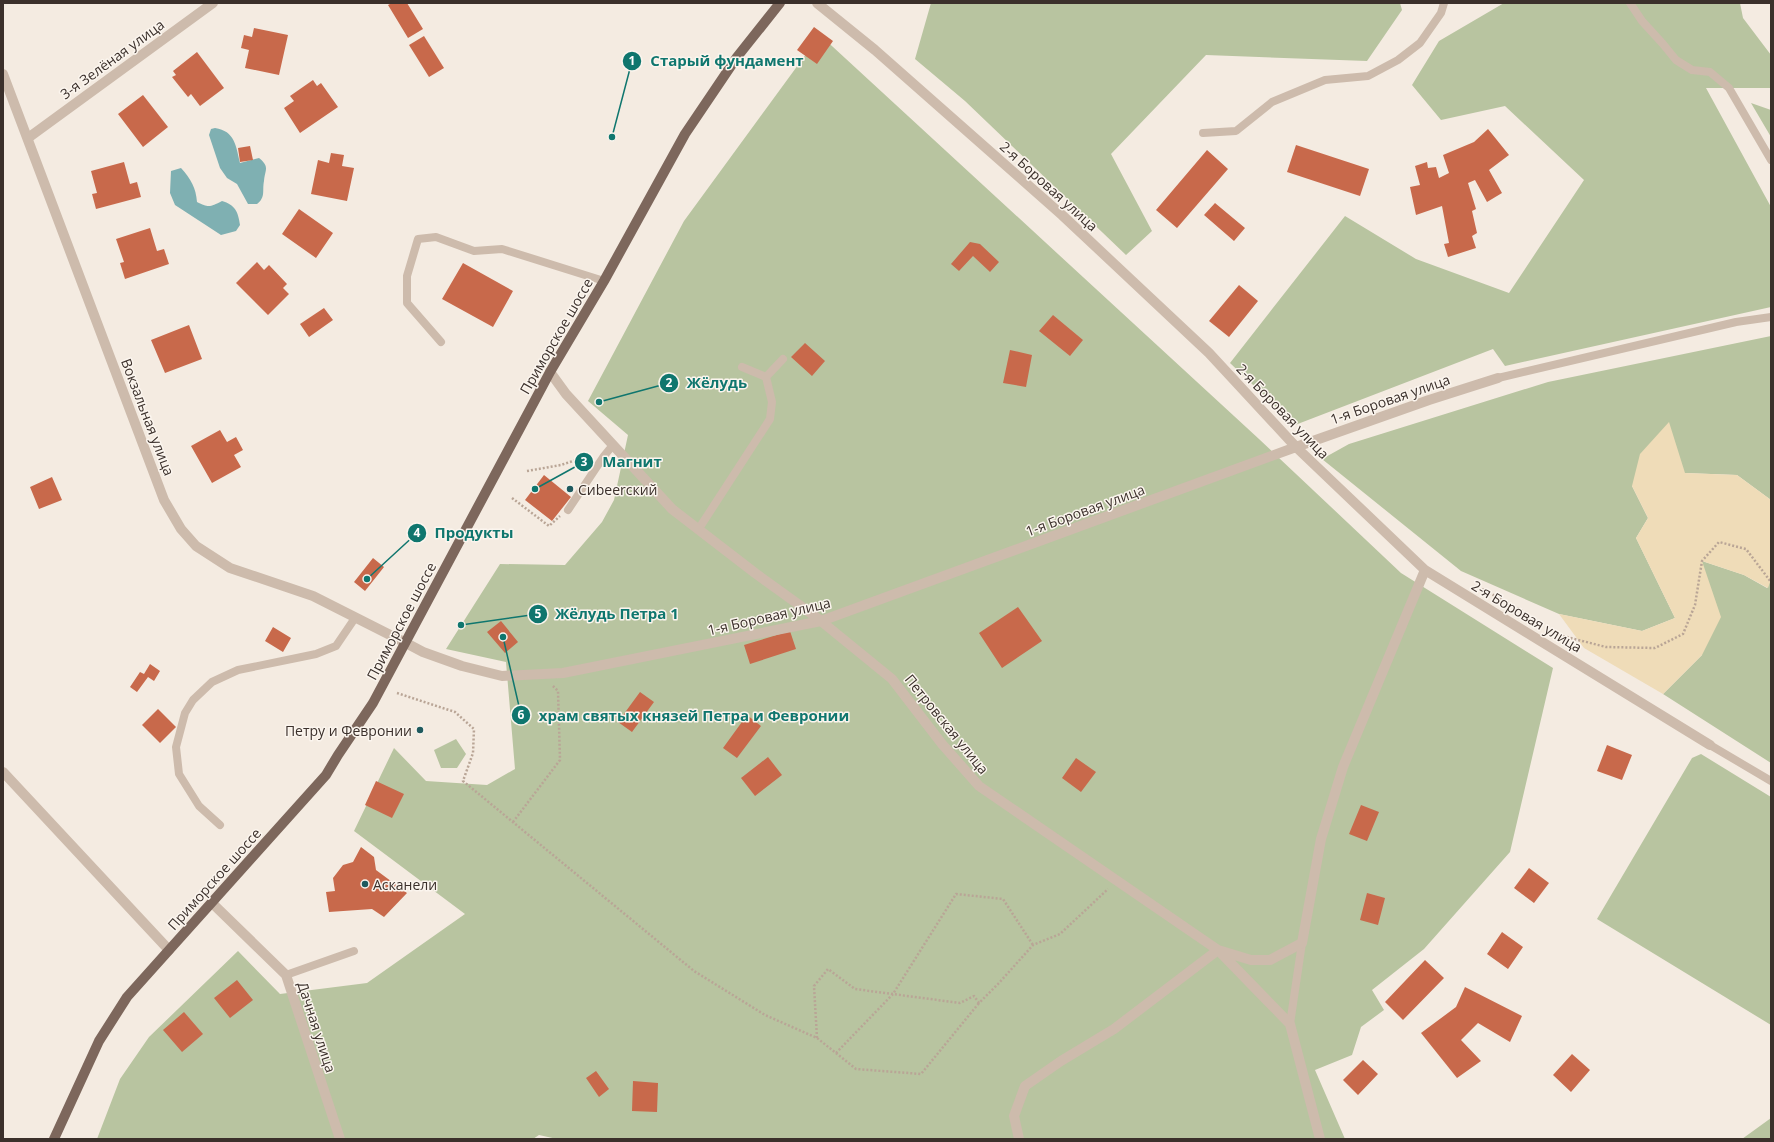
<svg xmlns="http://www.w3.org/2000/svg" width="1774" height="1142" font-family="'Open Sans',sans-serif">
  <rect width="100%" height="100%" fill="#f4ebe1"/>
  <path fill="#b8c4a0" d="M931,3H1400L1402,10L1367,61L1206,55L1111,154L1152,231L1126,255L965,101L915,59Z
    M1504,3H1740L1743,18L1771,55V88H1706L1771,207V307L1505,366L1493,349L1295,425L1230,363L1345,216L1416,259L1509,293L1584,180L1505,106L1441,120L1412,85L1439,41Z
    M820,35L1259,439L1401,573L1553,668L1510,852L1424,949L1372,990L1384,1010L1361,1027L1352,1055L1315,1070L1345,1139H678L676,1138L674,1139H557L539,1135L533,1139H97L120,1079L149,1037L238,951L280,994L367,983L465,914L354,831L394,748L426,781L487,785L515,769L506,662L446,649L500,564L565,565L602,522L614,500L628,435L588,401L684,221Z
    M1751,103L1771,110V137Z
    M1771,336V500L1737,475L1685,473L1632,486L1648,518L1636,538L1675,618L1642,631L1559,614L1461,571L1322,459L1349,444L1548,382Z
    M1702,561L1744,575L1767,588L1771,579V763L1663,694L1702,655Z
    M456,739L466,754L457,768H441L434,750Z
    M1701,754L1771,797V1025L1597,919L1692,758Z
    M1771,1118V1139H1742Z"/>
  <path fill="#efdcb8" d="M1669,422L1685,473L1737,475L1771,500V579L1768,588L1744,575L1702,561L1721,617L1702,655L1663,694L1584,648L1559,614L1642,631L1675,618L1636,538L1648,518L1632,486L1640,454Z"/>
  <path fill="#7fb0b2" d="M215,128C235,131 236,146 240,163L259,158C270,167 265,169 264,181C262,191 266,197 257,204H248L237,184L227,178L220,168L209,135L211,129Z
    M181,168C191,179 196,188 197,202C209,208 210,207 222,201C235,205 238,211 240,225L236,231L221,235L175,205L170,193L171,171Z"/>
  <path fill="#c8694b" d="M392,3H407L423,29L408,38L388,5Z
    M814,27L833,41L817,64L797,50Z
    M254,28L288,35L279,75L245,68L249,50L241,48L244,35L252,37Z
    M424,36L444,68L429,77L409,45Z
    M197,52L224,88L200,106L191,94L188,97L172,77L176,75L173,71Z
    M313,80L317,86L321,83L338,107L300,133L284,108L294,101L290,96Z
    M143,95L168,127L143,147L118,114Z
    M1488,129L1509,155L1489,170L1502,193L1487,202L1475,180L1468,183L1476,209L1472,211L1477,233L1472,236L1476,248L1448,257L1444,244L1449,243L1442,206L1416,215L1410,187L1420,185L1415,166L1427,162L1428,168L1436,167L1439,178L1449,173L1443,155L1474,142Z
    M1296,145L1369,169L1360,196L1287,172Z
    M250,146L253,160L240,162L238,148Z
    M1207,150L1228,169L1177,228L1156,210Z
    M331,153L344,155L342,166L354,168L347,201L311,194L318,160L329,163Z
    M124,162L130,184L137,182L141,197L96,209L92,194L97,193L91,171Z
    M1215,203L1245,228L1234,241L1204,215Z
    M299,209L333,233L316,258L282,234Z
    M150,228L157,251L164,249L169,264L125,279L120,263L124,262L116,239Z
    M970,242L980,244L999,262L990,272L973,256L959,271L951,264Z
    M257,262L264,270L269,265L287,284L283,288L289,294L268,315L236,283Z
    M463,263L513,291L493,327L442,299Z
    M1239,285L1258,301L1229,337L1209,321Z
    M324,308L333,320L309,337L300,324Z
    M1053,315L1083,340L1070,356L1039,331Z
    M189,325L202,359L165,373L151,340Z
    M805,343L825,361L812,376L791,357Z
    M1010,350L1032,355L1026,387L1003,383Z
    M220,430L227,442L236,437L243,450L234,455L241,467L212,483L191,446Z
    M544,475L571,497L552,521L525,500Z
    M52,477L62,500L39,509L30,487Z
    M373,558L384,567L365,591L354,582Z
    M1018,607L1042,641L1002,668L979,633Z
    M501,621L518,642L505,653L487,632Z
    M273,627L291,638L283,652L265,641Z
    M790,631L796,649L750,664L744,645Z
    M150,664L160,671L154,681L148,677L137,692L130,687L140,672L144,674Z
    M640,692L654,702L632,732L618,722Z
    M158,709L176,727L160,743L142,725Z
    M747,715L761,726L737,758L723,748Z
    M1607,745L1632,755L1622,780L1597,771Z
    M768,757L782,775L755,796L741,778Z
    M1076,758L1096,772L1081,792L1062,778Z
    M376,781L404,794L392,818L365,805Z
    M1361,805L1379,812L1367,841L1349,834Z
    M361,847L374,857L376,870L407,893L384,917L372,909L329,912L326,892L335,891L333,878L343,865L353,862Z
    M1529,868L1549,883L1534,903L1514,888Z
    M1367,893L1385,898L1378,925L1360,920Z
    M1502,932L1523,947L1508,969L1487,954Z
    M1425,960L1444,978L1403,1020L1385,1002Z
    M237,980L253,1000L230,1018L214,998Z
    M1465,987L1522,1016L1510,1042L1478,1023L1461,1040L1481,1061L1457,1078L1421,1033L1456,1007Z
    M184,1012L203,1034L182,1052L163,1030Z
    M1572,1054L1590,1070L1571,1092L1553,1075Z
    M1363,1060L1378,1074L1358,1095L1343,1080Z
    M596,1071L609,1089L599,1097L586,1078Z
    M633,1081L658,1083L657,1112L632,1111Z"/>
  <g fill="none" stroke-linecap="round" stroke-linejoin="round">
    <path stroke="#b9a596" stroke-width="2.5" stroke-dasharray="2 2" stroke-linecap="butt" d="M527,471L561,465L591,455
      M512,498L549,526L560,516
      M1482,589L1523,611L1543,626
      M1555,634L1606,647L1655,648L1683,634L1695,605L1702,561L1719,542L1746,549L1771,582
      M397,693L455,712L474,729L473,753L463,781L694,971L765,1015L817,1038L856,1069L921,1074L979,1003
      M513,822L560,760L558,691L553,686
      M817,1038L814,986L828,969L855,989L960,1003L974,996L979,1003L999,983L1033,945L1060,934L1108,889
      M836,1053L893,994L956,894L1003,899L1033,945"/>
    <path stroke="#cdbbac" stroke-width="8" d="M1630,3L1642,21L1663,44L1676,60L1692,70L1710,72L1729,88L1771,160
      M1203,133L1236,131L1272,102L1325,80L1368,76L1398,60L1420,43L1441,13L1444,3
      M441,342L407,303V276L418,239L436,237L474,251L502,249L604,281
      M766,377L783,359
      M1498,378L1736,322L1771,317
      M568,510L604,456L613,445
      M698,530L770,419L772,402L766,377L742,367
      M1710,745L1771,781
      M220,825L199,806L179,774L176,747L185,713L193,700L212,682L238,670L316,654L336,646L355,618
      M286,975L354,951
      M1290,1024L1302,943"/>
    <path stroke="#cdbbac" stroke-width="10" d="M406,643L423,652L462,666L502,676L563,673L821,621"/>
    <path stroke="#cdbbac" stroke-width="10" d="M817,3L875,50L1062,215L1209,353L1296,447L1425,570L1710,745
      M28,138L213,3
      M550,372L566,394L672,509L755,573L816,617L892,679L942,744L979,786L1218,950L1290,1024L1320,1139
      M821,621L1296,447L1429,400L1498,378
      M3,772L169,950
      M212,903L286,975L340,1139
      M1019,1139L1014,1116L1025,1086L1061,1061L1114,1029L1218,950L1251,960H1270L1302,943L1321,839L1343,767L1425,570"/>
    <path stroke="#cdbbac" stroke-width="10" d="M3,74L164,500L181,529L196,546L230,568L313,596L406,643"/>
    <path stroke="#7d675c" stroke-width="10" d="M54,1139L99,1041L127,997L326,775L338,755L373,703L550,372L604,281L685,134L737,57L780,3"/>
  </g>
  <g fill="#1f5a5e" stroke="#fbf5ee" stroke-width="1.5">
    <circle cx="570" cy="489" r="4"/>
    <circle cx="420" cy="730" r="4"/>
    <circle cx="365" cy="884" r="4"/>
  </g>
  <g text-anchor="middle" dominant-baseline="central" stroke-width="3" stroke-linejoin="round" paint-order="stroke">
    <g font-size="14" fill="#3b302b" stroke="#fbf5ee">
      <text transform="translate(112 59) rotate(-36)">3-я Зелёная улица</text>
      <text transform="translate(1049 186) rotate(42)">2-я Боровая улица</text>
      <text transform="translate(556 336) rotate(-60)">Приморское шоссе</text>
      <text transform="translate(1390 399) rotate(-19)">1-я Боровая улица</text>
      <text transform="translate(1283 411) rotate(46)">2-я Боровая улица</text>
      <text transform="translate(148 417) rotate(69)">Вокзальная улица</text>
      <text transform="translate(1085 510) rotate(-20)">1-я Боровая улица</text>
      <text transform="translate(769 616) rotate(-13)">1-я Боровая улица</text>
      <text transform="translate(1527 616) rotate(31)">2-я Боровая улица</text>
      <text transform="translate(401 621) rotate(-62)">Приморское шоссе</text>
      <text transform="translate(947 724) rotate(51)">Петровская улица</text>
      <text transform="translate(214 879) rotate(-48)">Приморское шоссе</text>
      <text transform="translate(317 1027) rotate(72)">Дачная улица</text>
    </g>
    <g font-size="14" fill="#3b302b" stroke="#fbf5ee" text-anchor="start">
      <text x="578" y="489">Сиbeerский</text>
      <text x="412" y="730" text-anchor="end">Петру и Февронии</text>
      <text x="373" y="884">Асканели</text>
    </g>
  </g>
  <path fill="none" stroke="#0f766e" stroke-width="1.5" d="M612 137L632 61M599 402L669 383M535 489L584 462M367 579L417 533M461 625L538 614M503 637L521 715"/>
  <g fill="#0f766e" stroke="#fbf5ee" stroke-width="1.5">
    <circle cx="612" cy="137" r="4"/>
    <circle cx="599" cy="402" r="4"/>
    <circle cx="535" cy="489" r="4"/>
    <circle cx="367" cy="579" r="4"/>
    <circle cx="461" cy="625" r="4"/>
    <circle cx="503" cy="637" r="4"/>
    <circle cx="632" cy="61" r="10"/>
    <circle cx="669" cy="383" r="10"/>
    <circle cx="584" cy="462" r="10"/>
    <circle cx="417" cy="533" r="10"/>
    <circle cx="538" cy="614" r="10"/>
    <circle cx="521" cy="715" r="10"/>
  </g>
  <g font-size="12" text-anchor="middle" font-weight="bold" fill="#fff">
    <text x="632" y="65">1</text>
    <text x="669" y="387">2</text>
    <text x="584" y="466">3</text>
    <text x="417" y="537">4</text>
    <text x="538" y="618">5</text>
    <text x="521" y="719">6</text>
  </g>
  <g font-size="15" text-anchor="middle" font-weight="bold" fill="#0f766e" stroke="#fbf5ee" stroke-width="3" stroke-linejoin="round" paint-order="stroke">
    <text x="727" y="66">Старый фундамент</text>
    <text x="717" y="388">Жёлудь</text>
    <text x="632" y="467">Магнит</text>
    <text x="474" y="538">Продукты</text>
    <text x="617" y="619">Жёлудь Петра 1</text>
    <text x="694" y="721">храм святых князей Петра и Февронии</text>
  </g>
  <rect width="1774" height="1142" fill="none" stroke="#3b302b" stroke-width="8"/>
</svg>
